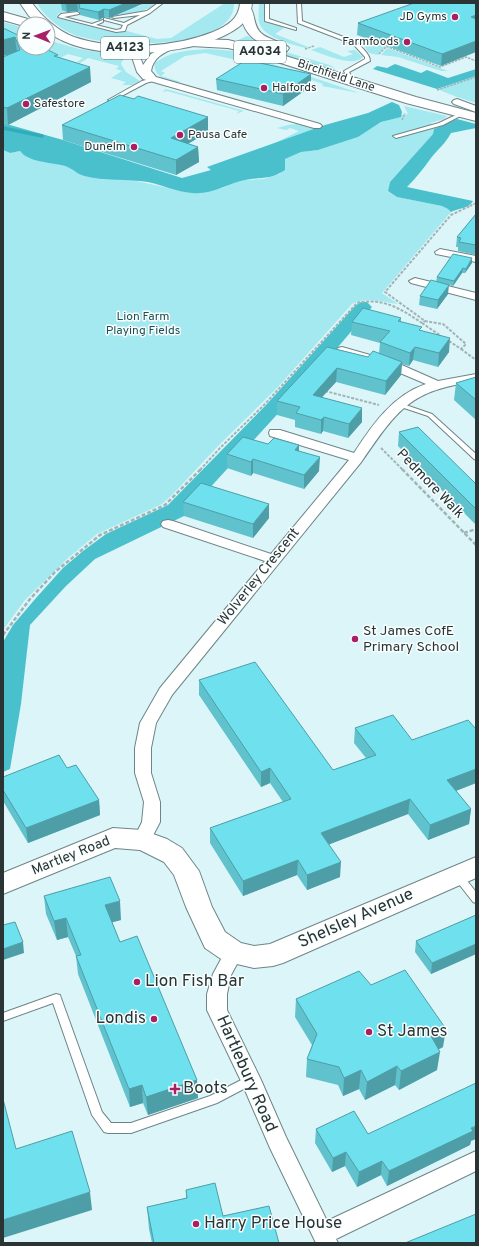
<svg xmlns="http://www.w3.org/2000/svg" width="479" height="1246" font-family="Overpass,sans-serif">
  <rect width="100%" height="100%" fill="#dcf5f8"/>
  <path fill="#a4e8f0" d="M37,3H99L80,10L59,13L56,17L117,33L127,31L157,39L171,38L225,3H234C236,53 101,48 70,33C58,27 43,15 37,3Z
    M138,3H158C140,16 113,17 92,13L141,6Z
    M259,3H265V20L284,28L275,34L308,47L305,48C292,44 263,38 259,22C258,16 259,9 259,3Z
    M3,22L24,28V48H48V40L79,49L105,53L124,59L121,63L122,66L126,72L140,81L133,85H122L126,82L111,78L122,71L116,69L119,66L88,58L80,63L77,62L83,58L68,54L40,68L3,38Z
    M247,36C253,37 270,47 278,49C296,56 315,60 332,66L335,70L330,71L268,49L236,41Z
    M371,42L385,47L378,55L369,53L363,45Z
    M320,47L344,57L353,54L347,51L355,50L363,57C352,68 324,54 311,50Z
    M387,48L448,71H441L398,57L381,55Z
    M208,49L234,51L359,93L322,86L323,84L286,71L205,53L185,56L161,71L165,73L161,76L181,82C171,83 152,77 155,63C170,51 189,50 208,49Z
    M476,76V103L457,97L437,89Z
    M166,89L244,111L236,114L239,111L167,91L162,92Z
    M404,106L447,116L444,119L430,123L438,127L436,128L433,134L390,182L388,191L397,197L442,206L448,209L451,212L382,293L398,304C383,302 366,296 352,304L277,388L219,445L173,494L162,504L97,534L68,558L25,600L3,630V150L9,153L20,151L29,158L67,166L83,176L136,181L183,191L201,192L223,188L231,184L244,180L264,179L273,176L280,174L285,167V159L301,152L318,150L358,137L381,122L400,117L401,115L408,114Z
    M298,124L315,129L275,143L299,131L290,128L286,130L277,128L288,125Z"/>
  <path fill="#4bc0cd" d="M395,64L421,73L427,70L448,78L476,69V76L437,89L373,69L377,66L387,68Z
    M392,102L399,105L402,112L401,117L381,122L358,137L318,150L301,152L285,159V170C271,180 260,177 245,180C227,184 211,195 192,193C177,192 162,185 148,182C127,179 104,181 84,176C77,174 72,168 65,166C52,162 29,163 20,151L10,153L3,150V123L63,140L182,178L211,170L207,167L325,125L368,113Z
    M457,119L476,124V128L451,133C446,143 438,149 431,158C423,169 416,178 407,187L473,201C469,209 458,208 451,212L448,209L442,206L397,197L388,191L390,182L433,134L434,129Z
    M361,302H367L372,307L327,360L184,516L95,559L66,586L30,625L21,704L10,769L3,772V642L13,625L36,598L63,568L83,551L106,534L168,505L266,405L355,306Z"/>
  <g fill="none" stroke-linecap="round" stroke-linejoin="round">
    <path stroke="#31acb8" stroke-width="3.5" d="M3,128L42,136"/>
    <g stroke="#6e8587" stroke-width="2">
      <path id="lane" d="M158,3H163L150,13L127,25L125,31L116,32L58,17L61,14L77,12L79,13V14L64,17L92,24L103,20V22L96,25L116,30L121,29L123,25L104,20V18L124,23L140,15L114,18L112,17L147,11Z
        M265,3H269V19L296,28V30L265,21Z
        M297,3H301L302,21L354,41C360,45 370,54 370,61L349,72L352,77L358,79V81L348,79L344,71L365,59V57L355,46L350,43L298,23Z
        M154,78H156V80L146,83L112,101L108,100L142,81Z
        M460,113L464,114L443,125L396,138L393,136L439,123Z
        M400,403L432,414L476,454V460L474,459L428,416L398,406V404Z
        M458,872L461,873L476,892V903L473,902L455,879L453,876L455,873Z
        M56,994L60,995L61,998L102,1112L111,1123H131L210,1096L251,1075L255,1077L256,1080L255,1083L217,1103L131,1133H108L104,1132L92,1115L53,1003L3,1021V1013Z"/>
    </g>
    <g stroke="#6e8587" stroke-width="2">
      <path id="street" d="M171,43L174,44L175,46L174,48C163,53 153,58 151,71L156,77L320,124L322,126L320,128H314L143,79L137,72L132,57L117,48L121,45L139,54L143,65L151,54Z
        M457,99L476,106V112L454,104L452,102L454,100Z
        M440,249L476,256V262L436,254L435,252Z
        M415,278L476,293V300L411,283L409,281Z
        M342,347L395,362L438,381L476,374V382C411,389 397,410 362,461L172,695L156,723L151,748V773L160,802V822L148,845L142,847L136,845L133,840L142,822L144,802L135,773V748L140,723L160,688L265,561L163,527L161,524L163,521L168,520L173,521L271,554L349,460L270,436L269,433L270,430H280L354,453C372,425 393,395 426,384L386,367L338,354L336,351L338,348Z
        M234,945L241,948L243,953L231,975L227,994V1010L261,1080L286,1137L327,1221L476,1151V1171L336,1239L338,1243H316L270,1148L241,1081L207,1010V994L213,974L227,948Z"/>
    </g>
    <g stroke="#6e8587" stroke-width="2">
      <path id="secondary" d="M113,828L142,830L167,839L182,848L199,871L212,907L225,932L241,943L254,946L270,944L476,857V878L283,963L273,966L254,968L224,961L205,948L186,907L174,875L164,862L140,850L115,848L3,894V873Z"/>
    </g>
    <g stroke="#6e8587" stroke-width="2">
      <path id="primary" d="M246,6L250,7C256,16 253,26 261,33C268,40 285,42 289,48L287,51C281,52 275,50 269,47C251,40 242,30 240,10L242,7Z
        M195,39L228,40L257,47L416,97L476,113V121L406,103L249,53L228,48L191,46L189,43L191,40Z"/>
    </g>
    <g stroke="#6e8587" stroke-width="2">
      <path id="highway" d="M20,3H32C42,17 58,31 74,37C116,51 173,48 213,32C227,26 239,19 240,3H252C251,22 235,31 219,38C175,56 87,62 48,32V24L37,23L38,24H24V26L3,20V12L35,21L29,16Z"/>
    </g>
    <path stroke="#a0b4b6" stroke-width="1.5" stroke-dasharray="2.5 1" stroke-linecap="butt" d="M370,40L440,67L466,57L476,61
      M305,49L314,46
      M379,54L386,47
      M3,57L11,54
      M437,90L476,77
      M402,120L405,113
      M470,206L476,203"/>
    <path stroke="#a0b4b6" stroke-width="2" stroke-dasharray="3 1.5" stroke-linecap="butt" d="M422,323L441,336
      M449,341L461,349L466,344L443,324L425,321L385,292L451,215L472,205
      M461,349L476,360
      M325,391L379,405
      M381,448L403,470
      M200,470L220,448L264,405L357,303C383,297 401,309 422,323L425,321"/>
    <path stroke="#a0b4b6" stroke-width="2.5" stroke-dasharray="4 2" stroke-linecap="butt" d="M402,469L476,545
      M464,533L476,529
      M3,635L30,599L55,572L100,535L165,505L201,469"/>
    <use href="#lane" fill="#fff" fill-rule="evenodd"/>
    <use href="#street" fill="#fff" fill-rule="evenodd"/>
    <use href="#secondary" fill="#fff" fill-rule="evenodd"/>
    <use href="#primary" fill="#fff" fill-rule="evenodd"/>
    <use href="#highway" fill="#fff" fill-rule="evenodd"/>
  </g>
  <path fill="#5fc2cd" d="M61,3H142V4L109,18L104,17L99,20L80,15V12L78,11L67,12L62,10Z
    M476,3L441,66L357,35L358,23Z
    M3,28L58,58L91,82L8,125L3,123V57L11,54Z
    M311,74V86L283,106L217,90L216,79Z
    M134,99L208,117V132L188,144L198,147L199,162L176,175L63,140L62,125Z
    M476,214V255L458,251V247H456L457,237Z
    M472,263L465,273H462L453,286L436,282L437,277Z
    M448,294L437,309L419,305L420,296Z
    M401,318V322L422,331L449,352L438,367L413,360L409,366L402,364L401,375L385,395L336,382L322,397L362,422L348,438L323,431L321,434L295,427V420L277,415V401L327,347L368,357L379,353L380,343L351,335L352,322Z
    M476,377V420L454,400L456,383Z
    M399,432L476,484V525L398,446Z
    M268,444L299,445V451L319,471L304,489L253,473L251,476L227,468V454Z
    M183,502L269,504V518L253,538L184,516Z
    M199,680L333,770L366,758L354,743L355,728L412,740L476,783L456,791L471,809L469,824L428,840L408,814L329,844L340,877L307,890L297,875L243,896L210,843V828L283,802L270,783L261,787L199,695Z
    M67,768L99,800L100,815L28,843L3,801V790Z
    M44,896L121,920L112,922L120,942L197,1080L198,1098L148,1115L143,1103L130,1107L78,974L76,956L68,937L57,940L46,914Z
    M476,915V954L431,974L415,952L416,941Z
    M371,985L443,1047L438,1050L437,1070L399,1090L395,1085L365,1100L359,1089L343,1096L338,1085L306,1077L307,1059L312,1045L295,1017L296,999Z
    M316,1129L368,1134L471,1141L470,1145L387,1186L381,1175L357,1187L345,1166L332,1172L315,1143Z
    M186,1190L223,1216L279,1243H152L149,1229L147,1207L186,1198Z"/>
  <path fill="#4e9ea7" d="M77,3L78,11L67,12L66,4Z
    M126,3H142V4L109,18V10Z
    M104,9V17L99,20L98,12Z
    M476,15V27L471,17Z
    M15,37L17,52L3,56V40Z
    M476,41V52L441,66L442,54Z
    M90,67L91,82L8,125L7,108Z
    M311,74V86L283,106V94Z
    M208,117V132L172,153L171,138Z
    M198,147L199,162L176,175V160Z
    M472,258V263L465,273L466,269Z
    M463,268L462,273L453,286L454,281Z
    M449,285L448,294L437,309L438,300Z
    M450,338L449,352L438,367L439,353Z
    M415,347L413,360L409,366L410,353Z
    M402,362L401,375L385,395L386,381Z
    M337,368L336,382L312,408L313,395Z
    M362,408V422L348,438L349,424Z
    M324,417L323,431L321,434V420Z
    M299,445V459L295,450Z
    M320,457L319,471L304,489V475Z
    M253,459V473L251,476V462Z
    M269,504V518L253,538V524Z
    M270,768V783L261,787V772Z
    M476,769V783L445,795L447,780Z
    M410,799L408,814L320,848L321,833Z
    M99,800L100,815L28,843L26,828Z
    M471,809L469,824L428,840L430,825Z
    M298,860L297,875L243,896V881Z
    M341,862L340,877L307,890V875Z
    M120,901L121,920L106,924L105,905Z
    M66,918L68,937L57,940L54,921Z
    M23,942L24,953L3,960V949Z
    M476,944V954L431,974L432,963Z
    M446,1029L443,1047L428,1054L431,1036Z
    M440,1052L437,1070L399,1090L401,1071Z
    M397,1066L395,1085L365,1100L367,1082Z
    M361,1070L359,1089L343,1096L344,1078Z
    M197,1080L198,1098L148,1115L146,1097Z
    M142,1085L143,1103L130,1107L129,1089Z
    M476,1126V1139L471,1141L470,1145L387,1186L389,1171Z
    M346,1152L345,1166L332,1172L333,1158Z
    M382,1161L381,1175L357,1187L359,1172Z
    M90,1192L92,1210L3,1238V1220Z"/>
  <path fill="#6fe1ee" stroke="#4e9ea7" d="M61,3H126L109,10L104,9L98,12L79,8L80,5L77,3L66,4Z
    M414,3H476V15L471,17L476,19V41L442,54L358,23Z
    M3,28L24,38V48H44L58,55L54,56L90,67L7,108L3,107V57L20,50L15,37L3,40Z
    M246,60L311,74L283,94L216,79Z
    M120,95L134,99L138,96L208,117L171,138L198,147L176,160L62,125Z
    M476,214V245L459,242L461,238L457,237Z
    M453,254L472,258L466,269L463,268L454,281L437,277Z
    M431,280L449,285L438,300L420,296Z
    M363,308L401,318L398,321L422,327L419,330L450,338L439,353L415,347L410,353L380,342L390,331L352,322Z
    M327,347L368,357L373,351L402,362L386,381L337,368L313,395L362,408L349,424L324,417L321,420L296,413L300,407L277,401Z
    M476,377V400L456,383Z
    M418,427L476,484V509L399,432Z
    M243,437L268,444L274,438L299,445L295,450L320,457L304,475L253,459L251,462L227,454Z
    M201,483L269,504L253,524L183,502Z
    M255,662L333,770L376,755L355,728L393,715L412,740L468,720L476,729V769L447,780L471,809L430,825L410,799L321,833L341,862L307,875L298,860L243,881L210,828L291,799L270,768L261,772L199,680Z
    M59,755L67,768L76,765L99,800L26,828L3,790V777Z
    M110,877L120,901L105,905L120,942L137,936L197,1080L146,1097L142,1085L129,1089L76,956L81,955L66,918L54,921L44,896Z
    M476,915V944L432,963L416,941Z
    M15,922L23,942L3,949V925Z
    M405,970L446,1029L431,1036L440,1052L401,1071L397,1066L367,1082L361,1070L344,1078L339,1067L307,1059L317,1034L296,999L359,971L371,985Z
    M476,1083V1126L471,1128L473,1131L389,1171L382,1161L359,1172L346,1152L333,1158L316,1129L354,1111L368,1134Z
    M3,1099L16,1149L72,1131L90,1192L3,1220Z
    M215,1183L223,1216L269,1206L279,1243H154L147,1207L187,1198L186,1190Z
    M476,1214V1243H405Z"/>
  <g fill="#a81f66" stroke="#f9fefe" stroke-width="1.5">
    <circle cx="455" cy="17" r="4"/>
    <circle cx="407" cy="42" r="4"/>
    <circle cx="264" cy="88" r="4"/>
    <circle cx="26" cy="104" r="4"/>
    <circle cx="180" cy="135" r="4"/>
    <circle cx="134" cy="147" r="4"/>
    <circle cx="355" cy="639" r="4"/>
    <circle cx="137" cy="982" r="4"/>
    <circle cx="154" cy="1019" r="4"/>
    <circle cx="369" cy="1032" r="4"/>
    <path d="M173 1083h4v4h4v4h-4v4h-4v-4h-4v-4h4z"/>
    <circle cx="196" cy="1224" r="4"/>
  </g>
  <g text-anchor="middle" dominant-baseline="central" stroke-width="3" stroke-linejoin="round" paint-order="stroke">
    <g font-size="12" fill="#2a3435" stroke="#f9fefe" text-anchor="end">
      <text x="447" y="17">JD Gyms</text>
      <text x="399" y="42">Farmfoods</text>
      <text x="272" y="88" text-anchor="start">Halfords</text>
      <text x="34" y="104" text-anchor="start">Safestore</text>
      <text x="188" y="135" text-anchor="start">Pausa Cafe</text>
      <text x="126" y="147">Dunelm</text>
    </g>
    <g font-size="12" fill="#2a3435" stroke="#f9fefe">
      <text transform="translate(336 76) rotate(18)">Birchfield Lane</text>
    </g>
    <g font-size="12" fill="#1b4e53" stroke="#f9fefe">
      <text x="143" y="317">Lion Farm<tspan x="143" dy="14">Playing Fields</tspan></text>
    </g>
    <g fill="#f9fefe" stroke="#687171" stroke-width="1">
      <rect x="101" y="37" width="48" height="22" rx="3"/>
      <rect x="234" y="41" width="52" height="22" rx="3"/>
    </g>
    <g font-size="13" font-weight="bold" fill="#2a3435">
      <text x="125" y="48">A4123</text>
      <text x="260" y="52">A4034</text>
    </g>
    <g font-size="14" fill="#2a3435" stroke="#f9fefe">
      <text transform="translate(430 484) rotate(46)">Pedmore Walk</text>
      <text transform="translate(259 577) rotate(-51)">Wolverley Crescent</text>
      <text transform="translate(71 856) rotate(-22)">Martley Road</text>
    </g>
    <g font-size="14" fill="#2a3435" stroke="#f9fefe" text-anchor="start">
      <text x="363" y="631">St James CofE<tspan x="363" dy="16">Primary School</tspan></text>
    </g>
    <g font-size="17" fill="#2a3435" stroke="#f9fefe">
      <text transform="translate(356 919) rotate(-24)">Shelsley Avenue</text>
      <text transform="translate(246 1074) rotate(66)">Hartlebury Road</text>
    </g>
    <g font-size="17" fill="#2a3435" stroke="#f9fefe" text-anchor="start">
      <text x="145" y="982">Lion Fish Bar</text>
      <text x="146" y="1019" text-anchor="end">Londis</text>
      <text x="377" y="1032">St James</text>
      <text x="183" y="1089">Boots</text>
      <text x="204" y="1224">Harry Price House</text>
    </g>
  </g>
  <rect width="479" height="1246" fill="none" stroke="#2a3435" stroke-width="8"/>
  <g transform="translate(36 36) rotate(271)"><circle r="19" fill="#f9fefe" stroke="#a6adae"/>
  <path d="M0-3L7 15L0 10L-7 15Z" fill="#a81f66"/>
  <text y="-6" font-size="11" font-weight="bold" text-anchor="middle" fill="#2a3435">N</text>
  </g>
</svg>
